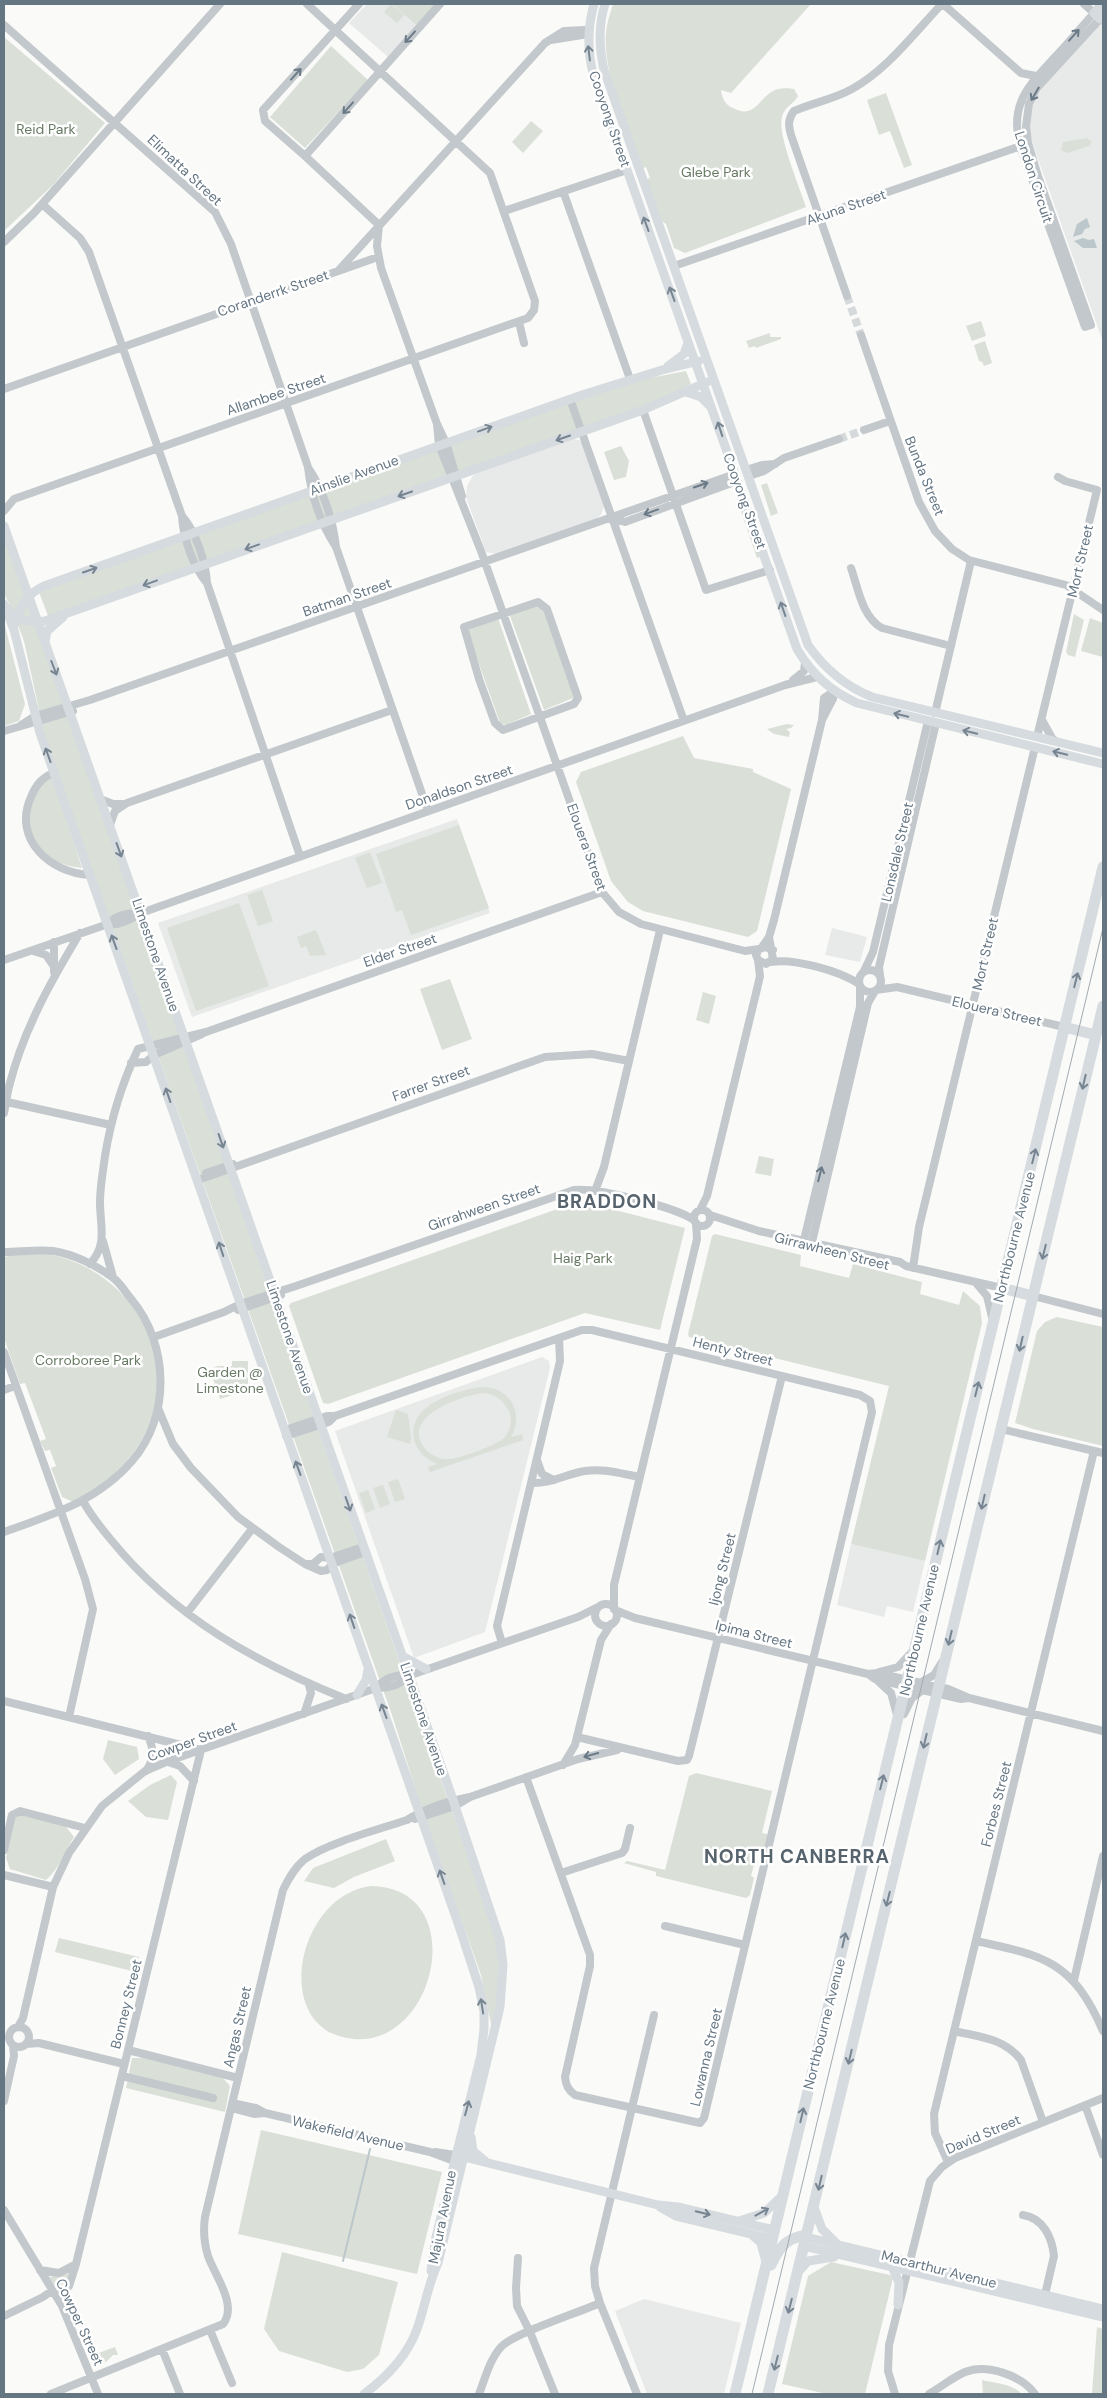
<svg xmlns="http://www.w3.org/2000/svg" width="1107" height="2398" font-family="'DM Sans',sans-serif">
  <rect width="100%" height="100%" fill="#fafaf8"/>
  <path fill="#e8e9e9" d="M367,4H392L416,25L388,57L349,23Z
    M1102,25H1103V342L1032,142L1029,125L1033,105L1041,90L1099,26Z
    M572,439L579,440L583,444L604,506L601,515L594,520L496,554L486,552L466,497L467,486L472,477L475,474Z
    M457,819L490,913L192,1017L158,923Z
    M832,928L867,937L860,962L825,955Z
    M542,1357L549,1361L550,1368L485,1632L414,1658L335,1431Z
    M851,1544L925,1561L913,1612L887,1606L884,1617L837,1605Z
    M644,2299L741,2323L724,2394H647L615,2311Z"/>
  <path fill="#dadfd7" fill-rule="evenodd" d="M391,4L404,15L397,23L384,12Z
    M392,4H436L416,25Z
    M613,4H811L731,93L721,90C722,98 725,105 733,108C755,120 759,97 775,90C780,88 789,88 794,89L798,96C794,104 784,107 782,117C777,134 800,188 806,207L685,253L674,248L666,224L662,221L646,179L650,178L646,167L643,168C629,128 599,69 607,26C608,19 611,11 613,4Z
    M4,37L105,123L53,185L4,231Z
    M331,46L368,80L305,148L270,117Z
    M886,93L912,165L904,168L890,131L879,135L867,100Z
    M531,121L543,131L523,153L512,142Z
    M1087,138L1092,142L1089,146L1067,153L1061,150L1063,142Z
    M981,321L986,336L972,341L966,326Z
    M770,333V337H781V339L756,348L755,346L749,348L746,341Z
    M985,341L992,363L984,366L982,362L979,361L974,345Z
    M686,371L691,384L656,402L48,616L38,589L634,381Z
    M621,446L629,461L626,477L614,480L604,452Z
    M767,483L778,513L771,516L761,485Z
    M738,496L760,557L757,558L736,497Z
    M4,535L495,1934L501,1965L498,2001L492,2029L481,1975L419,1800L392,1715L45,737L24,641L11,607L4,594Z
    M536,606L543,608L575,694L573,698L544,710L509,613Z
    M1074,614L1084,620L1075,657L1068,655L1066,652Z
    M498,618L531,714L506,725L500,723L468,633L470,627Z
    M1090,618L1103,623V657L1081,651Z
    M4,622L25,704L19,721L4,726Z
    M787,724L794,725L791,728L786,729L790,732L789,737L774,734L767,729Z
    M683,736L694,758L753,769V772L791,789L757,931L748,937L643,911L628,902L611,881L576,782L581,772Z
    M52,775L82,868C65,866 45,860 35,844C33,842 32,836 31,833C26,811 30,788 52,775Z
    M459,825L489,908L411,935L402,910L396,912L376,854Z
    M370,852L382,883L367,888L355,858Z
    M262,890L273,921L258,926L247,895Z
    M239,903L269,986L196,1011L167,928Z
    M316,930L326,955L310,956L306,946L301,948L297,937Z
    M450,979L472,1039L442,1050L420,989Z
    M703,992L716,996L709,1024L696,1020Z
    M759,1156L774,1159L771,1176L755,1173Z
    M580,1201L685,1228L660,1330L585,1313L328,1404L323,1403L289,1306L291,1303Z
    M715,1234L801,1255L800,1266L849,1278L853,1264L922,1282L920,1294L959,1305L963,1291L980,1306L982,1323L925,1561L851,1544L889,1386L689,1337L688,1334L712,1236Z
    M18,1254C33,1254 52,1253 67,1259C159,1291 190,1404 116,1472C104,1484 88,1496 73,1502L62,1497L51,1468L56,1466L50,1450L45,1451L40,1441L46,1439L25,1383L20,1384L4,1338V1257Z
    M1057,1317L1103,1327V1446L1033,1429L1015,1423L1037,1331L1045,1322Z
    M232,1361H248V1390L220,1399L210,1370L217,1366H232Z
    M481,1387C509,1386 525,1413 511,1437L522,1434L523,1440L430,1472L428,1467L437,1464C425,1459 417,1451 414,1439C407,1405 455,1391 481,1387ZM483,1393C504,1394 520,1418 505,1437C498,1445 459,1459 448,1459C441,1460 433,1456 427,1451C396,1418 460,1396 483,1393Z
    M396,1410L408,1414L411,1437L410,1444L387,1437Z
    M398,1479L405,1499L395,1502L388,1482Z
    M383,1485L390,1504L380,1508L373,1488Z
    M368,1490L375,1509L366,1513L359,1493Z
    M108,1740L137,1747L139,1759L115,1775L103,1759Z
    M696,1773L772,1791L762,1833L767,1834L770,1837L763,1849L758,1850L751,1876L754,1878L750,1895L746,1898L656,1876V1872L624,1863L627,1861L665,1870L689,1776Z
    M171,1775L177,1782L168,1820L146,1817L128,1801L150,1785Z
    M20,1813L63,1823L74,1837C64,1852 60,1868 46,1880L10,1869L6,1858L15,1818Z
    M386,1839L395,1861L354,1877L334,1888L304,1881L313,1868Z
    M372,1886C470,1888 438,2046 354,2039C269,2032 296,1894 372,1886Z
    M59,1938L139,1957L136,1972L55,1952Z
    M132,2058H143L223,2078L230,2086L225,2112L126,2088Z
    M261,2130L442,2172L417,2274L238,2234Z
    M282,2252L398,2282L379,2355L363,2369L347,2372L279,2351L264,2329Z
    M831,2262L890,2275L893,2278L865,2394H827L782,2384L808,2276Z
    M69,2273L66,2281L57,2290L49,2277Z
    M1097,2327L1103,2329V2394H1092Z
    M115,2347L118,2355H113L106,2362L99,2361L96,2354Z
    M982,2380C994,2383 1014,2384 1021,2394H983Z"/>
  <path fill="#bbc7cb" d="M1087,218L1090,227L1085,229L1082,234L1073,237L1077,224Z
    M1083,238L1089,240L1094,239L1097,248H1083L1074,241Z"/>
  <g fill="none" stroke-linecap="round" stroke-linejoin="round">
    <path stroke="#bbc7cb" stroke-width="2" d="M343,2261L370,2149"/>
    <path stroke="#d5d9db" stroke-width="8" stroke-dasharray="8 4" stroke-linecap="butt" d="M847,296L861,335
      M839,439L864,430"/>
    <path stroke="#c3c8cc" stroke-width="8" d="M359,4L263,110L265,121L305,156L440,4
      M943,4L1021,73L1036,76
      M1084,4L1094,13C1081,28 1068,43 1055,57C1029,85 1009,104 1020,146L1085,327L1091,325L1038,176L1028,143L1026,126L1029,104L1037,88L1100,19L1103,21
      M4,25L215,212L231,244L308,467C311,495 321,524 336,547
      M551,40L588,34
      M305,156L379,225L377,246L381,268L437,424L446,443L462,496
      M563,191L630,379
      M42,204L80,238L89,252L182,516C183,537 193,567 207,583
      M504,211L627,170
      M4,242L34,213L220,4
      M674,266L1024,145
      M339,270L545,43L564,31L585,30L588,34
      M847,296L791,135C788,125 788,119 794,111C813,103 834,99 852,89C888,69 914,33 942,4
      M519,322L524,343
      M861,335L919,502L935,531L952,549L969,560L1066,585L1103,610
      M4,389L378,257
      M570,399L684,721
      M643,410L706,590L770,570
      M437,424L439,445L481,551L602,892L619,912L641,924L745,951L759,949
      M864,430L890,421
      M309,469C324,491 333,521 336,547L428,811
      M746,470L762,465L775,464
      M749,476L764,471L784,458L839,439
      M4,511L14,499L528,318L534,310L535,301L490,173L307,4
      M182,516C196,532 206,563 207,583L300,856
      M612,518L625,522L737,481
      M851,568C858,588 862,617 882,628L951,646
      M538,602L547,609L578,698L574,704L503,730L495,723L479,679L464,627Z
      M793,680L804,671L805,663
      M935,713L971,561
      M1042,720L1052,738L1057,742
      M21,725L35,716L90,700L735,474
      M4,731L73,711
      M1037,737L1097,490L1065,481L1058,477
      M54,773C42,777 36,785 31,797C12,839 50,873 90,875
      M100,799L113,804H123
      M110,825L115,811L127,803L392,710
      M108,924C115,915 129,913 140,913
      M769,937L773,959L766,964L758,960L756,955L759,949L766,947L773,950
      M54,942V972
      M762,947L769,937L774,920L822,720L824,698L834,691L833,699L822,720
      M33,951L46,955L55,968
      M4,960L108,924C119,926 131,919 141,913L785,685L817,677
      M771,962C794,958 840,971 859,984
      M859 981a11 11 0 1 1 22 0a11 11 0 1 1-22 0Z
      M864,971L873,952L928,721
      M880,975L879,967L936,723
      M876,990L897,987L1064,1027
      M131,1063L146,1062L154,1055L202,1034
      M7,1102L111,1125
      M4,1113C6,1103 7,1093 10,1083C24,1029 51,981 80,933
      M206,1173L233,1164
      M198,1180L545,1057L592,1054L629,1061
      M595,1191L604,1167L660,930
      M694 1218a8 8 0 1 1 16 0a8 8 0 1 1-16 0Z
      M700,1210L707,1196L757,989L760,976L758,960
      M710,1215L759,1231L900,1262L906,1266L1002,1288
      M103,1241L113,1277
      M806,1243L804,1240L860,1007V986
      M808,1244L812,1242L868,1003L875,991
      M4,1252C20,1252 37,1249 53,1251C73,1254 96,1265 112,1277C120,1282 125,1292 132,1300C169,1345 171,1416 132,1461C98,1501 51,1515 4,1532
      M90,1264C108,1244 100,1227 100,1202C100,1187 103,1171 105,1156C111,1119 122,1083 138,1049L206,1032L602,892
      M913,1268L919,1227L1035,747
      M976,1283L987,1296L992,1317
      M1033,1296L1103,1314
      M238,1310L281,1295
      M154,1337L224,1312L240,1304L296,1286L574,1190C596,1187 675,1207 694,1220
      M4,1352L85,1579L93,1609L69,1717
      M4,1390L15,1386
      M158,1408L173,1444L191,1468L238,1517L279,1547L305,1564L321,1571L327,1570L332,1564L365,1552
      M1001,1429L1103,1453
      M285,1430L327,1416H335L582,1330H592L860,1395L870,1401L872,1412L704,2118L700,2123L575,2095C568,2090 566,2085 565,2077L590,1966V1955L526,1777
      M286,1436L329,1422L335,1416
      M537,1460L542,1474L554,1480
      M531,1483C551,1484 566,1474 585,1471C603,1468 622,1474 640,1477
      M83,1501C91,1516 101,1528 112,1541C175,1618 255,1662 346,1699
      M307,1564H313L321,1557L330,1558L363,1547
      M595 1615a11 11 0 1 1 22 0a11 11 0 1 1-22 0Z
      M614,1609V1585L697,1239L696,1223
      M615,1610L635,1618L868,1674L877,1673L948,1689L969,1698
      M187,1613L252,1529
      M502,1643L497,1626L560,1361L559,1338
      M879,1672L898,1667L912,1652
      M868,1674L875,1679L961,1699L969,1698L1103,1731
      M878,1681L891,1693L897,1715
      M920,1683L934,1675L942,1662
      M376,1688C384,1679 396,1673 408,1676L578,1617L598,1607
      M4,1701L201,1750L76,2264L69,2286L57,2297
      M304,1714L311,1693L309,1685
      M904,1714L912,1698L924,1689
      M577,1737L678,1761L687,1760L689,1756L782,1376
      M168,1762L180,1766L194,1781
      M563,1765L575,1745L601,1640L611,1624
      M146,1771C155,1758 154,1750 148,1736
      M415,1819L455,1806L470,1797L578,1759L617,1750
      M4,1850L12,1815L20,1811L85,1828
      M561,1873L622,1853L625,1849L630,1828
      M4,1875L53,1887
      M665,1926L745,1945
      M976,1941C1046,1956 1073,1962 1103,2031
      M1074,1980L1103,1856
      M18,2027L23,2018L53,1887L69,1853L102,1806L145,1771L166,1762L376,1688C388,1688 400,1686 408,1676
      M9 2037a10 10 0 1 1 20 0a10 10 0 1 1-20 0Z
      M954,2031C980,2037 1004,2038 1021,2060L1043,2122
      M26,2044L39,2043L124,2064
      M128,2050L238,2078
      M122,2076L213,2098
      M4,2101L14,2056L13,2046
      M232,2103L256,2108L265,2113L430,2152L454,2161
      M1085,2105L1103,2155
      M231,2108L254,2114L265,2113
      M435,2152L455,2155
      M948,2162L935,2133L934,2114L1094,1451
      M4,2210L62,2306L98,2394
      M1023,2215C1043,2218 1052,2237 1054,2256L1044,2299
      M518,2258L516,2288L517,2306L530,2332L555,2394
      M40,2270L59,2273L76,2264
      M4,2316L43,2297L53,2290
      M210,2330L232,2383
      M162,2349L180,2394
      M51,2394L223,2324C238,2305 215,2276 208,2256C204,2243 203,2231 205,2217L283,1890C289,1878 295,1867 305,1859C327,1843 380,1829 407,1820C426,1808 448,1801 470,1797
      M479,2394C485,2379 490,2358 502,2346C515,2333 580,2312 600,2303
      M637,2394L600,2303L595,2286L594,2268L654,2015
      M895,2394L888,2371L889,2345L930,2181L942,2167L955,2158L1103,2098
      M929,2394C941,2387 953,2377 965,2372C987,2363 1022,2376 1035,2394"/>
    <path stroke="#d6dbdf" stroke-width="9" d="M594,4C587,29 587,52 594,77L797,649C812,674 830,691 857,703L1103,764
      M605,4C598,26 599,48 604,70L808,645C824,668 845,686 872,697L1103,753
      M1102,4L1094,13L1100,19L1103,15
      M668,366L684,354L688,343
      M686,392L701,397L710,406
      M4,526L451,1794L500,1940L503,1965L500,2007L438,2263C428,2284 425,2307 417,2329C407,2357 387,2377 364,2394
      M4,604L14,630L40,733L458,1923L479,1987L484,2011V2029L481,2055L436,2237L431,2271
      M7,608C16,621 30,623 45,621L643,410L707,382
      M16,623C20,605 27,594 44,586L582,395L662,370L699,361
      M45,642L47,631L63,617
      M402,1656L426,1669
      M357,1695L366,1680L368,1670
      M471,2137L473,2151L485,2161
      M460,2156L658,2205L678,2207L774,2230
      M660,2207L676,2216L772,2239
      M814,2207L822,2229L837,2244
      M739,2221L764,2213L782,2196
      M752,2235L761,2243L766,2262
      M806,2237L1103,2309
      M804,2246L1103,2317
      M892,2267L899,2282L898,2305
      M800,2270L808,2261L834,2257"/>
    <path stroke="#d6dbdf" stroke-width="11" d="M1064,1027L1096,1035
      M1002,1288L1033,1296
      M771,2265C778,2250 784,2240 801,2236
      M735,2394L1103,867
      M768,2394L1103,1006"/>
    <path stroke="#a2aab0" stroke-width="1" d="M752,2394L1103,928"/>
  </g>
  <defs><path id="oneway-shaft" d="M-6 0H5M1.5-3L5.5 0L1.5 3" fill="none" stroke-width="1.6" stroke-linecap="round" stroke-linejoin="round" transform="scale(1.25)"/></defs>
  <g stroke="#6a7a87">
    <use href="#oneway-shaft" transform="translate(1074 35) rotate(-48)"/>
    <use href="#oneway-shaft" transform="translate(410 37) rotate(132)"/>
    <use href="#oneway-shaft" transform="translate(296 74) rotate(-48)"/>
    <use href="#oneway-shaft" transform="translate(1035 94) rotate(120)"/>
    <use href="#oneway-shaft" transform="translate(348 108) rotate(132)"/>
    <use href="#oneway-shaft" transform="translate(701 485) rotate(-19)"/>
    <use href="#oneway-shaft" transform="translate(651 512) rotate(160)"/>
    <use href="#oneway-shaft" transform="translate(820 1174) rotate(-76)"/>
    <use href="#oneway-shaft" transform="translate(591 1755) rotate(165)"/>
  </g>
  <g stroke="#768591">
    <use href="#oneway-shaft" transform="translate(589 53) rotate(-97)"/>
    <use href="#oneway-shaft" transform="translate(646 224) rotate(-110)"/>
    <use href="#oneway-shaft" transform="translate(672 294) rotate(-110)"/>
    <use href="#oneway-shaft" transform="translate(485 429) rotate(-20)"/>
    <use href="#oneway-shaft" transform="translate(720 429) rotate(-108)"/>
    <use href="#oneway-shaft" transform="translate(563 438) rotate(161)"/>
    <use href="#oneway-shaft" transform="translate(405 494) rotate(161)"/>
    <use href="#oneway-shaft" transform="translate(252 547) rotate(160)"/>
    <use href="#oneway-shaft" transform="translate(90 570) rotate(-19)"/>
    <use href="#oneway-shaft" transform="translate(150 583) rotate(160)"/>
    <use href="#oneway-shaft" transform="translate(783 609) rotate(-109)"/>
    <use href="#oneway-shaft" transform="translate(54 668) rotate(69)"/>
    <use href="#oneway-shaft" transform="translate(901 715) rotate(-167)"/>
    <use href="#oneway-shaft" transform="translate(970 732) rotate(-166)"/>
    <use href="#oneway-shaft" transform="translate(1060 753) rotate(-167)"/>
    <use href="#oneway-shaft" transform="translate(48 755) rotate(-110)"/>
    <use href="#oneway-shaft" transform="translate(119 850) rotate(70)"/>
    <use href="#oneway-shaft" transform="translate(114 942) rotate(-110)"/>
    <use href="#oneway-shaft" transform="translate(1076 980) rotate(-76)"/>
    <use href="#oneway-shaft" transform="translate(1084 1082) rotate(103)"/>
    <use href="#oneway-shaft" transform="translate(168 1095) rotate(-109)"/>
    <use href="#oneway-shaft" transform="translate(221 1141) rotate(71)"/>
    <use href="#oneway-shaft" transform="translate(1034 1156) rotate(-76)"/>
    <use href="#oneway-shaft" transform="translate(221 1249) rotate(-108)"/>
    <use href="#oneway-shaft" transform="translate(1044 1252) rotate(104)"/>
    <use href="#oneway-shaft" transform="translate(1021 1344) rotate(103)"/>
    <use href="#oneway-shaft" transform="translate(977 1389) rotate(-76)"/>
    <use href="#oneway-shaft" transform="translate(298 1468) rotate(-110)"/>
    <use href="#oneway-shaft" transform="translate(983 1502) rotate(103)"/>
    <use href="#oneway-shaft" transform="translate(348 1504) rotate(71)"/>
    <use href="#oneway-shaft" transform="translate(939 1547) rotate(-77)"/>
    <use href="#oneway-shaft" transform="translate(352 1621) rotate(-109)"/>
    <use href="#oneway-shaft" transform="translate(950 1638) rotate(103)"/>
    <use href="#oneway-shaft" transform="translate(384 1711) rotate(-110)"/>
    <use href="#oneway-shaft" transform="translate(925 1741) rotate(103)"/>
    <use href="#oneway-shaft" transform="translate(882 1782) rotate(-76)"/>
    <use href="#oneway-shaft" transform="translate(442 1877) rotate(-109)"/>
    <use href="#oneway-shaft" transform="translate(888 1899) rotate(104)"/>
    <use href="#oneway-shaft" transform="translate(844 1940) rotate(-77)"/>
    <use href="#oneway-shaft" transform="translate(482 2006) rotate(-99)"/>
    <use href="#oneway-shaft" transform="translate(850 2057) rotate(103)"/>
    <use href="#oneway-shaft" transform="translate(467 2108) rotate(-75)"/>
    <use href="#oneway-shaft" transform="translate(802 2115) rotate(-77)"/>
    <use href="#oneway-shaft" transform="translate(820 2183) rotate(103)"/>
    <use href="#oneway-shaft" transform="translate(762 2212) rotate(-29)"/>
    <use href="#oneway-shaft" transform="translate(703 2213) rotate(13)"/>
    <use href="#oneway-shaft" transform="translate(790 2306) rotate(104)"/>
    <use href="#oneway-shaft" transform="translate(776 2363) rotate(104)"/>
  </g>
  <g text-anchor="middle" dominant-baseline="central" stroke-width="5" stroke-linejoin="round" paint-order="stroke">
    <g font-size="14" fill="#657683" stroke="#fff">
      <text transform="translate(610 119) rotate(71)">Cooyong Street</text>
      <text transform="translate(185 170) rotate(43)">Elimatta Street</text>
      <text transform="translate(1034 177) rotate(72)">London Circuit</text>
      <text transform="translate(846 207) rotate(-19)">Akuna Street</text>
      <text transform="translate(273 293) rotate(-19)">Coranderrk Street</text>
      <text transform="translate(276 394) rotate(-19)">Allambee Street</text>
      <text transform="translate(354 475) rotate(-20)">Ainslie Avenue</text>
      <text transform="translate(925 476) rotate(68)">Bunda Street</text>
      <text transform="translate(745 501) rotate(70)">Cooyong Street</text>
      <text transform="translate(1080 561) rotate(-77)">Mort Street</text>
      <text transform="translate(347 597) rotate(-19)">Batman Street</text>
      <text transform="translate(459 787) rotate(-19)">Donaldson Street</text>
      <text transform="translate(587 847) rotate(70)">Elouera Street</text>
      <text transform="translate(897 852) rotate(-77)">Lonsdale Street</text>
      <text transform="translate(400 950) rotate(-19)">Elder Street</text>
      <text transform="translate(985 954) rotate(-77)">Mort Street</text>
      <text transform="translate(156 955) rotate(71)">Limestone Avenue</text>
      <text transform="translate(997 1011) rotate(13)">Elouera Street</text>
      <text transform="translate(431 1083) rotate(-20)">Farrer Street</text>
      <text transform="translate(484 1207) rotate(-19)">Girrahween Street</text>
      <text transform="translate(1014 1237) rotate(-76)">Northbourne Avenue</text>
      <text transform="translate(832 1251) rotate(14)">Girrawheen Street</text>
      <text transform="translate(290 1337) rotate(71)">Limestone Avenue</text>
      <text transform="translate(733 1351) rotate(14)">Henty Street</text>
      <text transform="translate(722 1569) rotate(-76)">Ijong Street</text>
      <text transform="translate(919 1630) rotate(-77)">Northbourne Avenue</text>
      <text transform="translate(754 1634) rotate(14)">Ipima Street</text>
      <text transform="translate(424 1719) rotate(71)">Limestone Avenue</text>
      <text transform="translate(192 1741) rotate(-20)">Cowper Street</text>
      <text transform="translate(996 1804) rotate(-76)">Forbes Street</text>
      <text transform="translate(126 2004) rotate(-76)">Bonney Street</text>
      <text transform="translate(824 2024) rotate(-76)">Northbourne Avenue</text>
      <text transform="translate(237 2027) rotate(-77)">Angas Street</text>
      <text transform="translate(706 2057) rotate(-77)">Lowanna Street</text>
      <text transform="translate(348 2133) rotate(13)">Wakefield Avenue</text>
      <text transform="translate(983 2134) rotate(-23)">David Street</text>
      <text transform="translate(442 2217) rotate(-79)">Majura Avenue</text>
      <text transform="translate(939 2269) rotate(14)">Macarthur Avenue</text>
      <text transform="translate(80 2322) rotate(65)">Cowper Street</text>
    </g>
    <g font-size="14" fill="#687a64" stroke="#fff">
      <text x="46" y="129">Reid Park</text>
      <text x="716" y="172">Glebe Park</text>
      <text x="583" y="1258">Haig Park</text>
      <text x="88" y="1360">Corroboree Park</text>
      <text x="230" y="1372">Garden @<tspan x="230" dy="16">Limestone</tspan></text>
    </g>
    <g font-size="19" font-weight="bold" letter-spacing="1" fill="#57646e" stroke="#fff">
      <text x="607" y="1201">BRADDON</text>
      <text x="797" y="1856">NORTH CANBERRA</text>
    </g>
  </g>
  <rect width="1107" height="2398" fill="none" stroke="#657683" stroke-width="10"/>
</svg>
